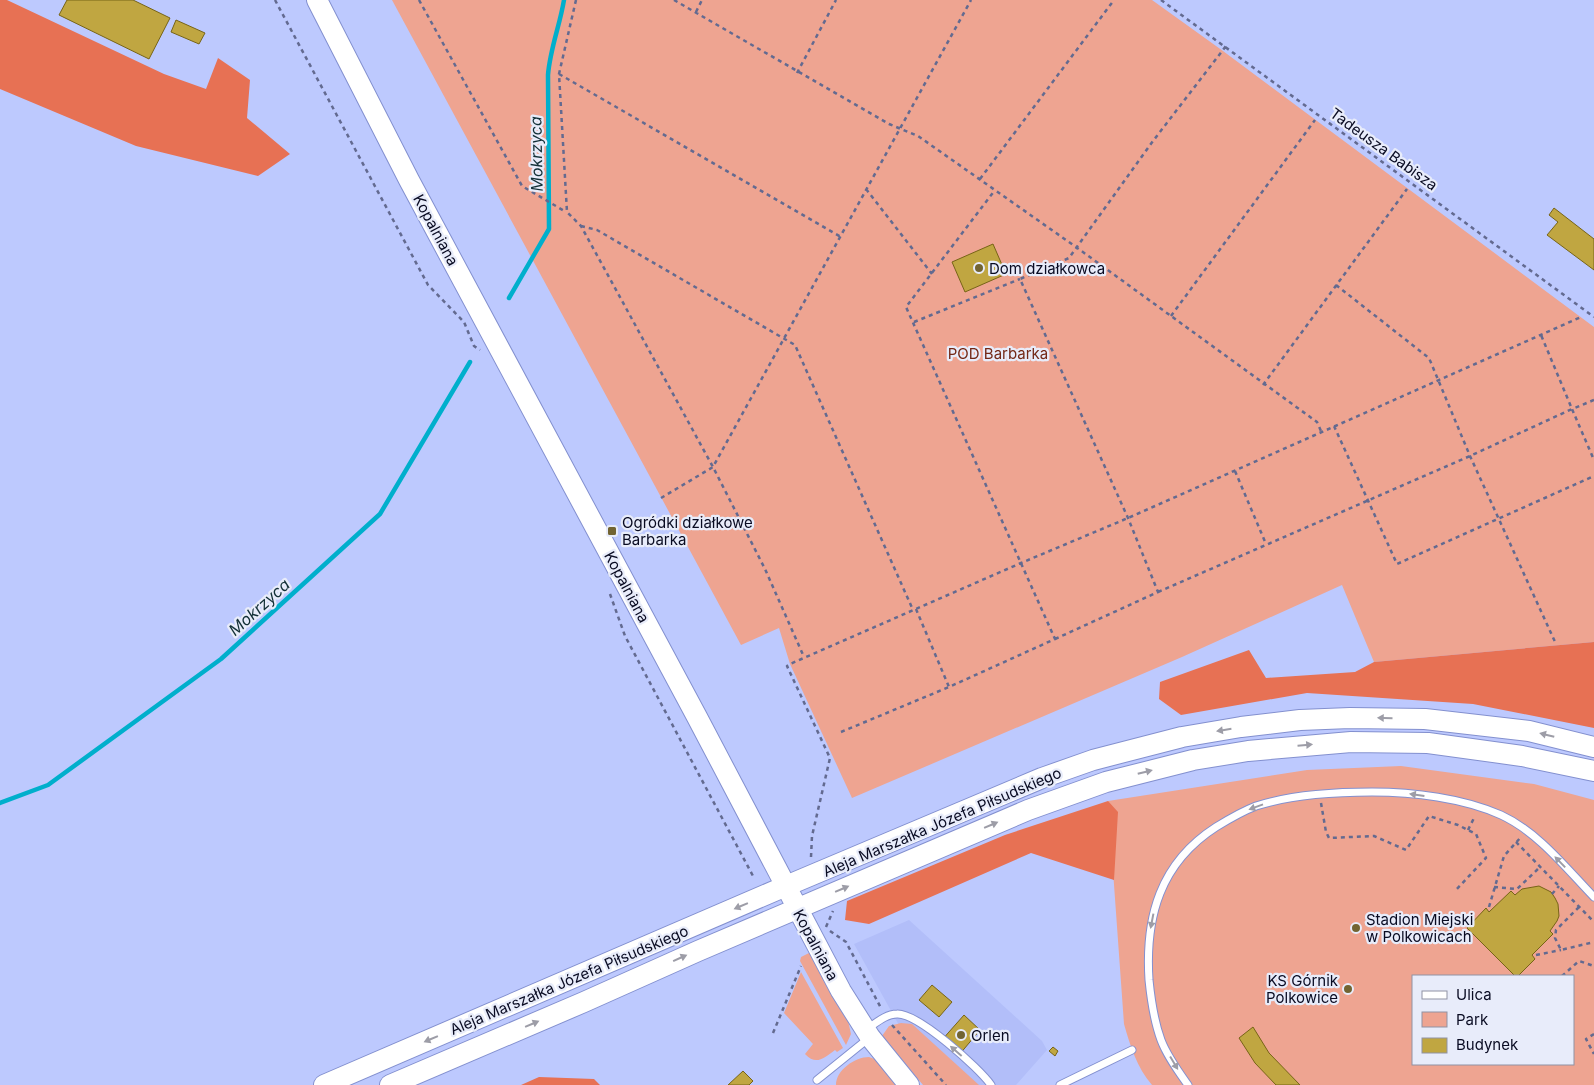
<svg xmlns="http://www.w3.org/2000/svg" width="1594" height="1085" font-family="Inter,sans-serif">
  <rect width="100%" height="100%" fill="#bdc9fe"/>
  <path fill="#b2bef9" d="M909,920L1042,1041L1047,1050L1016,1085H953L900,1027L854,944Z"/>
  <path fill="#eea491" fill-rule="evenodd" d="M392,0H1152L1223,51L1594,327V642L1374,662L1342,585L1182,657L852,798L790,664L779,628L741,645Z
    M1401,766L1534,784L1594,800V1085H1152C1137,1068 1130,1045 1124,1024L1108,801L1307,770ZM1413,976H1573V1064H1413Z
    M811,952L847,1016L851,1034L846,1045L800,961L801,957Z
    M801,972L843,1048L837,1052L835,1050C824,1058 816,1066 805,1054L813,1044L784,1013Z
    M901,1023L912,1024L979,1085H923L882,1036L889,1026Z
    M869,1057L877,1060L899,1085H836C836,1070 855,1057 869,1057Z"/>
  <path fill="#e77154" d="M0,0H7L164,74L206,89L218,58L250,80L247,118L290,154L258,176L136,146L0,89Z
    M1594,642V728L1473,704L1307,693L1181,715L1159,699L1160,682L1249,650L1266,678L1355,672L1374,662Z
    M1108,801L1118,812L1114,880L1031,853L869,924L845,920L847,901L1005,835Z
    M539,1077L594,1079L600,1085H521Z"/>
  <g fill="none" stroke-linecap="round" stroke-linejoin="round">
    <path stroke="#00afcc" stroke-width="4.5" d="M509,298L549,229L548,75C550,49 560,25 564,0
      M0,803L48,785L221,659L380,514L470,362"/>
  </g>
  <path fill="#c0a641" stroke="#776417" d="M67,0H133L170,18L149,59L59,15Z
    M176,20L205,33L199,44L171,32Z
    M1554,208L1594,239V270L1547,235L1558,222L1549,215Z
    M993,244L1006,274L965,292L952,262Z
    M1539,886L1551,892L1555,898L1558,904L1559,916L1557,921L1550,931L1553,934L1532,955L1535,959L1518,976H1515L1467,928L1486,908L1489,912L1511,891L1515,895L1522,889Z
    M932,985L952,1002L939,1017L919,1000Z
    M964,1015L980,1030L959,1055L941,1041Z
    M1253,1027L1269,1053L1300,1085H1276L1255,1063L1239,1038Z
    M1053,1047L1058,1051L1055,1056L1049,1051Z
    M743,1071L753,1081L749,1085H728Z"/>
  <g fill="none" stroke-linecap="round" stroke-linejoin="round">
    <g stroke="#8390cf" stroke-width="9">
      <path id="lane" d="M867,1029C876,1023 886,1014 897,1014C918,1013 979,1068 991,1085
        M817,1080L869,1038
        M1060,1085L1132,1050
        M1188,1085C1178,1071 1167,1056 1161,1040C1154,1021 1151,1000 1149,980C1145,917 1160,863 1216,827C1229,819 1243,811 1256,806C1293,794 1334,792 1372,792C1413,792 1463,798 1501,815C1538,832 1566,868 1594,897"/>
    </g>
    <g stroke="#8390cf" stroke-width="22">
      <path id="secondary" d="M317,0L409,180L697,717L841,991L870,1037L909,1085
        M324,1085L786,886L1042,778L1093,760L1182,737L1241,727L1300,720L1350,718L1425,719L1529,731L1594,747
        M390,1085L584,1002L698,951L1028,810L1106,782L1193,760L1248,751L1351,742L1428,743L1522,756L1594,771"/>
    </g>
    <path stroke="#636a90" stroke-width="2.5" stroke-dasharray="4 4" stroke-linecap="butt" d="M275,0L428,285L464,322L474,346L480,350
      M419,0L522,186L566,212
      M576,0L559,74L567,212L581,226L713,467L765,569L804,657
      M674,0L889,124L918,136L1076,247L1317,422L1321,431
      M1161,0L1594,317
      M696,12L702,0
      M797,73L836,0
      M559,74L841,237
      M980,179L1114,0
      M866,189L932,274
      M581,226L597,230L795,345L913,610
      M1336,285L1429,358L1470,456L1556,644
      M1171,316L1315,120
      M914,322L1020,279
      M1263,385L1407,189
      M1594,400L1572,409L1594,460
      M1334,426L1397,564L1594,476
      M1235,471L1266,544
      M661,498L713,467L971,0
      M1158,592L1470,456L1572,409L1541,335
      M610,594L625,636L753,876
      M916,609L949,687L1055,639L906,307L995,190
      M1055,639L1158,592L1128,518L1020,279L1069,258L1153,141L1226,46
      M841,732L949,687
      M1321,803L1326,832L1329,838L1374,836L1406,850L1429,816L1458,825L1476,834L1486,858L1455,891
      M1468,830L1475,816
      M1516,842L1594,922
      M811,857L812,836L830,758L787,666L790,664L1021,563L1128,518L1581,317
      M1494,887L1517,889L1540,867
      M1552,894L1559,886
      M1489,907L1504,856L1521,837
      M1579,907L1556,930L1555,938L1561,950L1594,942
      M826,927L833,911
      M830,931L846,942L881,1008
      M1536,955L1561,950
      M1562,976L1579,961L1594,966
      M892,1025L946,1085
      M773,1033L801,966
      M1594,1034L1586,1039L1594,1054"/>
    <use href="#lane" stroke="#fff" stroke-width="7"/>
    <use href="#secondary" stroke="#fff" stroke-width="20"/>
  </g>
  <defs><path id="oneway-solid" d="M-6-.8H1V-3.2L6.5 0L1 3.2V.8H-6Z" transform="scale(1.25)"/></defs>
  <g fill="#9d9da7">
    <use href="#oneway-solid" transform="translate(1385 718) rotate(-179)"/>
    <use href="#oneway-solid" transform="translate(1224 730) rotate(171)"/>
    <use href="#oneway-solid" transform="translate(1547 735) rotate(-166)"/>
    <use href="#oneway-solid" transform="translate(1305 745) rotate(-5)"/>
    <use href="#oneway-solid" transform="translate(1145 772) rotate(-14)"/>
    <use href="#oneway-solid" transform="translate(1417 795) rotate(-172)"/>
    <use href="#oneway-solid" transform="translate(1256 807) rotate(160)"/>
    <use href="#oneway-solid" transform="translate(991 825) rotate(-23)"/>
    <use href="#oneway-solid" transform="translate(1560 862) rotate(-134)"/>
    <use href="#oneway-solid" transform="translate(842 889) rotate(-23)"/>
    <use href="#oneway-solid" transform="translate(741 906) rotate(157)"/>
    <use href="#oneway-solid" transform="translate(1152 921) rotate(101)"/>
    <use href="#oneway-solid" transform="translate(680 958) rotate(-24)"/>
    <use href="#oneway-solid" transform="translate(532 1024) rotate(-23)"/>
    <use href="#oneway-solid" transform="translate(431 1039) rotate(157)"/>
    <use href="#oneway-solid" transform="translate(956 1051) rotate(-139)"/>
    <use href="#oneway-solid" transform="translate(1174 1063) rotate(59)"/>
  </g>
  <g fill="#726432" stroke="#e8ecfa" stroke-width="2">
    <circle cx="979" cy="268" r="5"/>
    <rect x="607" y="526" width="10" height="10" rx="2.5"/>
    <circle cx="1356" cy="928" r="5"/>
    <circle cx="1348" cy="989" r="5"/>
    <circle cx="961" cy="1035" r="5"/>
  </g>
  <g text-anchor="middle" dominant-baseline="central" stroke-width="4.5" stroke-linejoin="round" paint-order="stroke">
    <g font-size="15" fill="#090b22" stroke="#e8ecfa">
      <text transform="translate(1384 149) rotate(36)">Tadeusza Babisza</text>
      <text transform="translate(436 230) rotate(62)">Kopalniana</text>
      <text transform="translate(627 587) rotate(62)">Kopalniana</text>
      <text transform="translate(942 822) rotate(-23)">Aleja Marszałka Józefa Piłsudskiego</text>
      <text transform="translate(816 945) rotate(62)">Kopalniana</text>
      <text transform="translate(569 980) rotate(-23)">Aleja Marszałka Józefa Piłsudskiego</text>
    </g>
    <g font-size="15" fill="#090b22" stroke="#e8ecfa" text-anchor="start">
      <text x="989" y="268">Dom działkowca</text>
      <text x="622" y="522">Ogródki działkowe<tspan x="622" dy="17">Barbarka</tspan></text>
      <text x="1366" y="919">Stadion Miejski<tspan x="1366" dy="17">w Polkowicach</tspan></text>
      <text x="1338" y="980" text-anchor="end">KS Górnik<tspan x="1338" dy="17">Polkowice</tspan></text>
      <text x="971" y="1035">Orlen</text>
    </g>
    <g font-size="15" fill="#732816" stroke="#e8ecfa">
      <text x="998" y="353">POD Barbarka</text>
    </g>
    <g font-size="16" font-style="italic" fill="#133037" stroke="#e8ecfa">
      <text transform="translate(536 154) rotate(-91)">Mokrzyca</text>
      <text transform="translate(259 607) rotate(-42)">Mokrzyca</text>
    </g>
  </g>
  <rect x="1412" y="975" width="162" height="90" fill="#e8ecfa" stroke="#8f92a4"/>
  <rect x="1422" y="991" width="25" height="8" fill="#ffffff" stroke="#8f92a4"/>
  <text x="1456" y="1000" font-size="15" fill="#090b22">Ulica</text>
  <rect x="1422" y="1012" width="25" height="15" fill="#eea491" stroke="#8f92a4"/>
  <text x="1456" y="1025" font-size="15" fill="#090b22">Park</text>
  <rect x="1422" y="1038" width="25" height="15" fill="#c0a641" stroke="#8f92a4"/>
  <text x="1456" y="1050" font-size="15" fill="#090b22">Budynek</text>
</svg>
